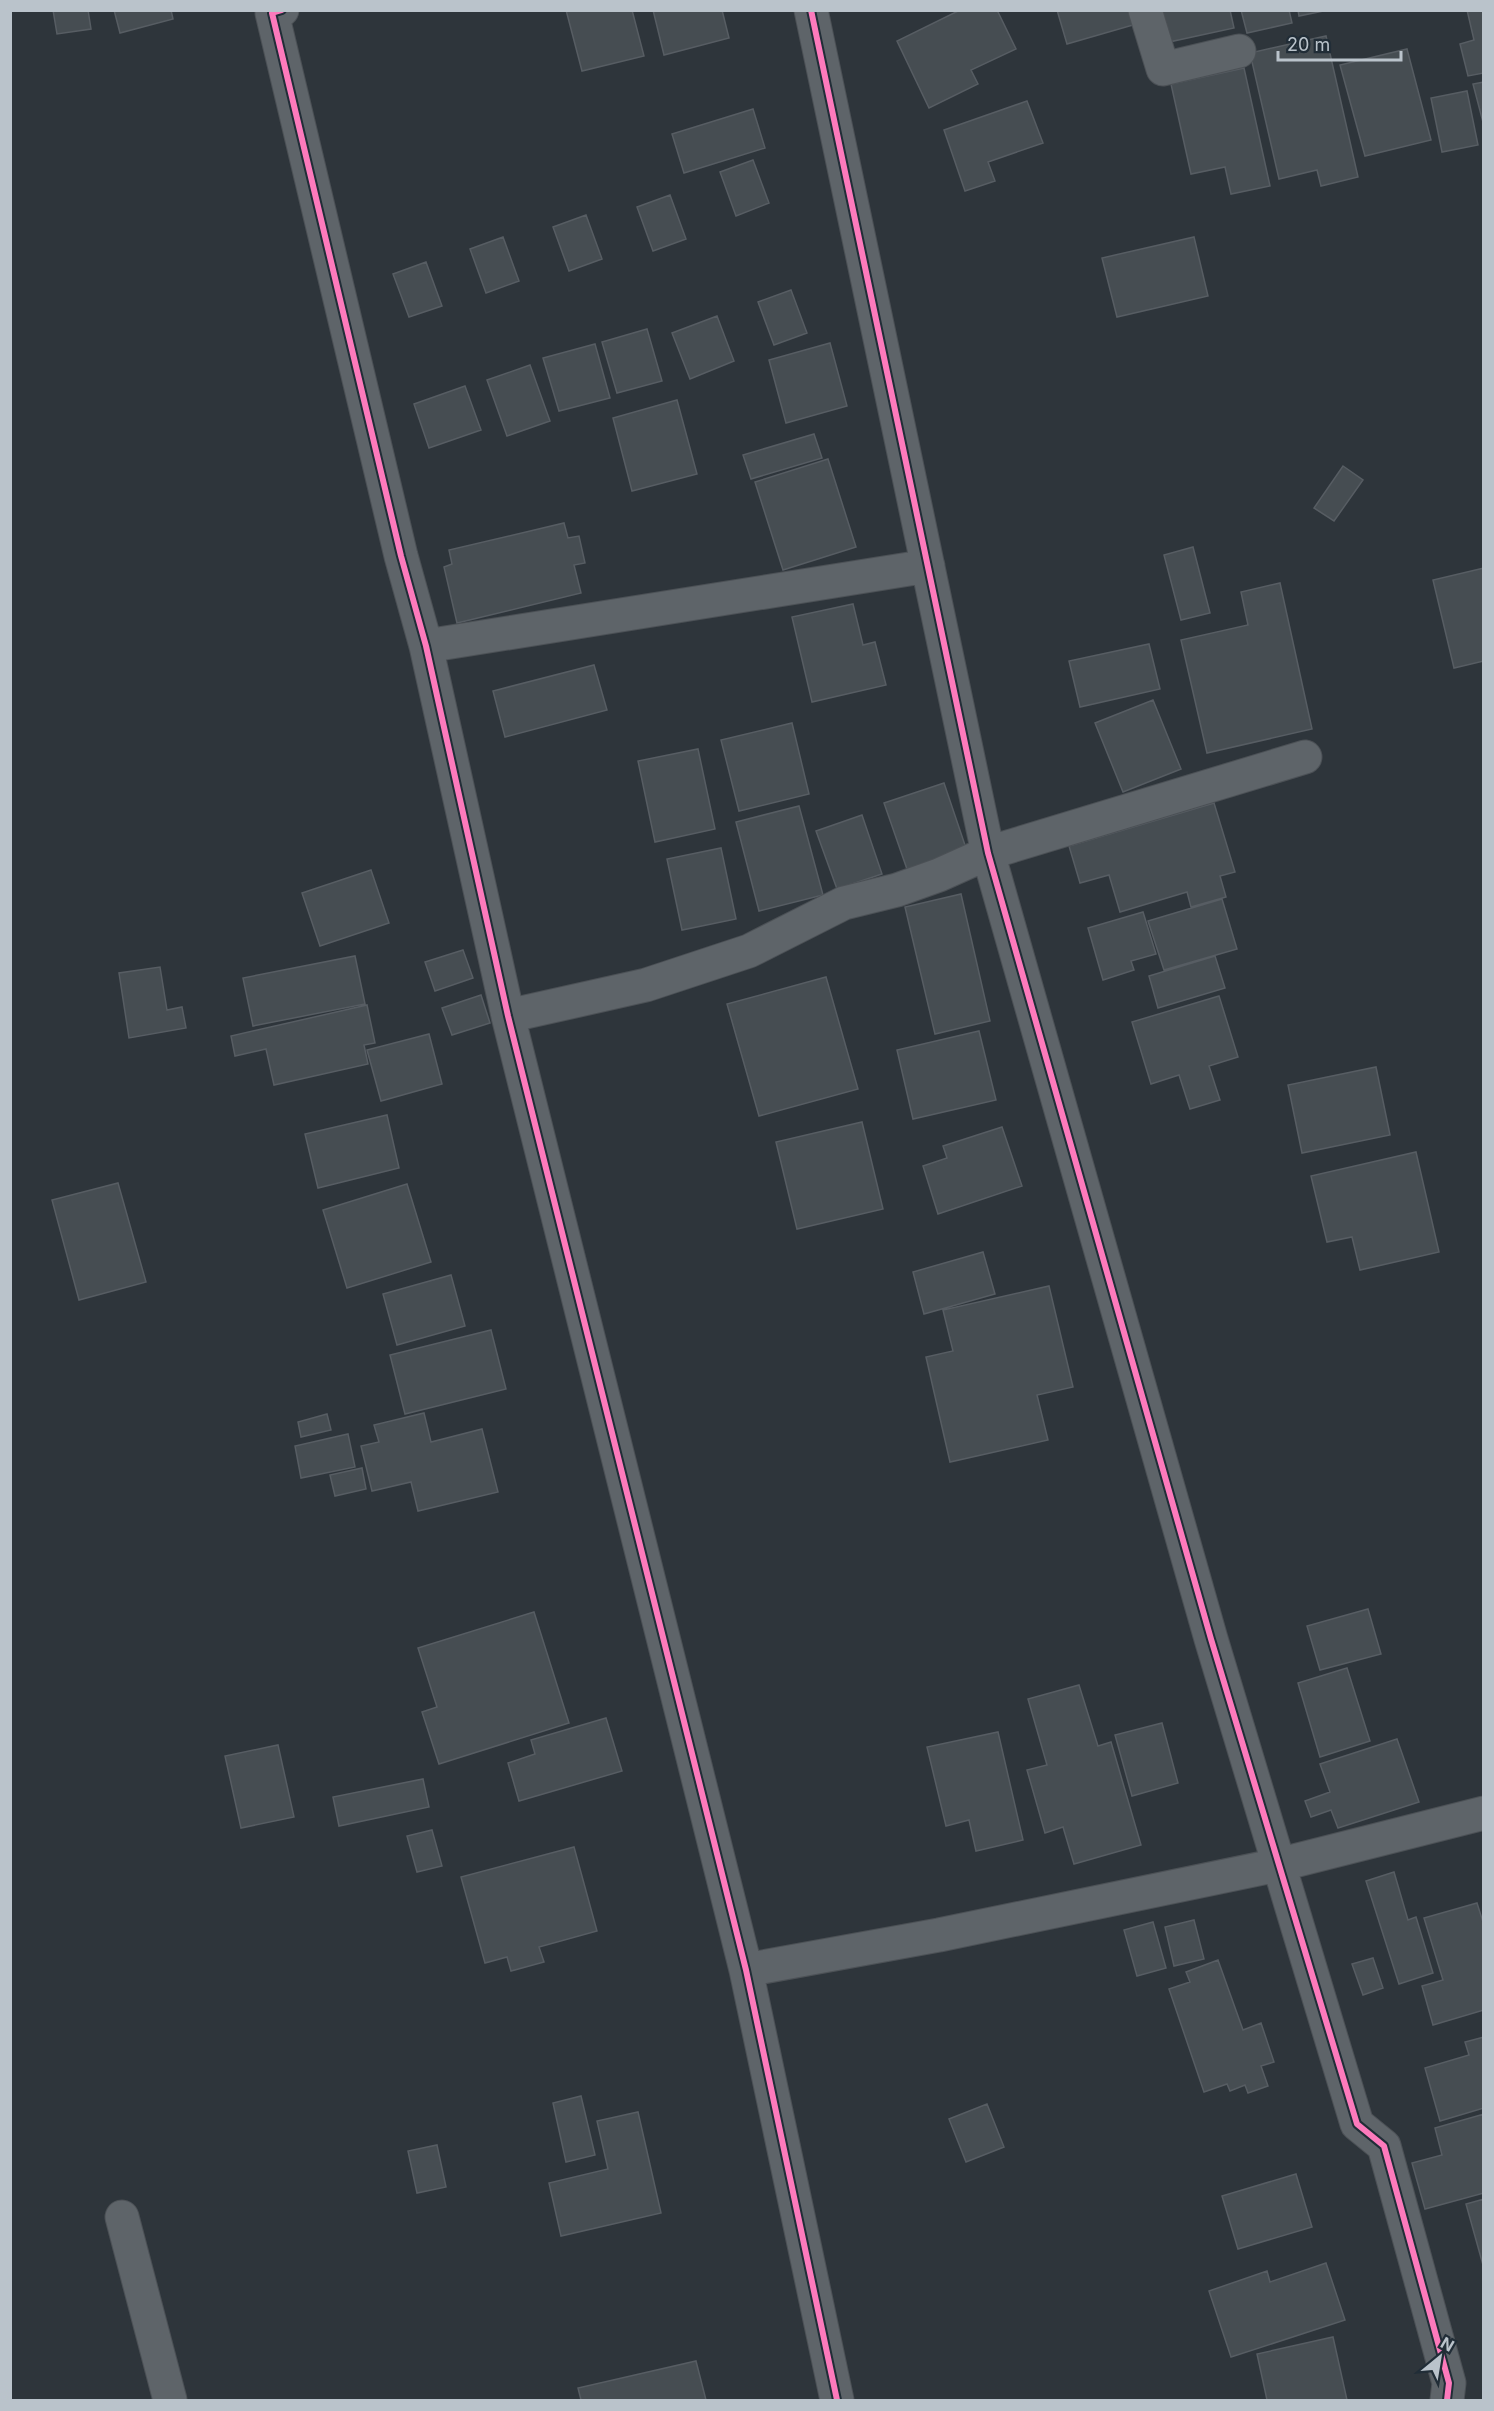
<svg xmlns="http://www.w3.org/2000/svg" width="1494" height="2411" font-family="Inter,sans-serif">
  <rect width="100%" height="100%" fill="#2e353b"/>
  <path fill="#464d52" stroke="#575d63" stroke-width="1.5" d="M53,10H88L91,29L57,34Z
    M114,10H171L173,19L120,33Z
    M566,10H632L644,56L582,71Z
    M653,10H722L729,38L664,55Z
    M960,10H997L1016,49L971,70L978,84L929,108L897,41Z
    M1057,10H1129L1133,25L1067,44Z
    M1162,10H1230L1234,28L1169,42Z
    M1241,10H1289L1292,23L1247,33Z
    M1298,10H1324V11L1299,16Z
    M1467,10H1484V73L1468,76L1460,44L1474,40Z
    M1326,36L1358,177L1321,186L1317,170L1279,179L1250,53Z
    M1407,49L1431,140L1365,156L1340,65Z
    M1244,68L1270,186L1231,194L1225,167L1191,174L1171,84Z
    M1484,82V126L1473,84Z
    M1467,91L1478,145L1442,152L1431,98Z
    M1027,101L1043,143L988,162L995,181L965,191L944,130Z
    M753,109L765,148L684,173L672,134Z
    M753,160L769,203L736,216L720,172Z
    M670,195L686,239L653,251L637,207Z
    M586,215L602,259L569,271L553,227Z
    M503,237L519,281L486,293L470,249Z
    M1194,237L1208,296L1117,317L1102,258Z
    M426,262L442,306L409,317L393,274Z
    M791,290L807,333L774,345L758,302Z
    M717,316L734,361L690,379L672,333Z
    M647,329L662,381L617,393L602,342Z
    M830,343L847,406L786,423L769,360Z
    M595,344L610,398L559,411L543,358Z
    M530,365L550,421L507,436L487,380Z
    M465,386L481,430L429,448L414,404Z
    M677,400L697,474L632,491L613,418Z
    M814,434L822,458L751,479L743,455Z
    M828,459L856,547L783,570L755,482Z
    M1343,466L1363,480L1334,521L1314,508Z
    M564,523L568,538L579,536L585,563L574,565L581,593L457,623L444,567L452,564L449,550Z
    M1193,547L1210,613L1181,620L1164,555Z
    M1484,568V661L1454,668L1433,580Z
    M1280,583L1312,729L1207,753L1181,640L1248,625L1241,592Z
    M853,604L863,645L875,642L886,685L812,702L792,617Z
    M1149,644L1160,689L1080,707L1069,661Z
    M594,665L607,710L505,737L493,691Z
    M1153,700L1181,769L1123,792L1095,723Z
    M792,723L809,794L739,811L721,740Z
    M698,749L715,829L655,842L638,761Z
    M944,783L968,854L909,875L884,803Z
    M1214,803L1235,872L1220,876L1226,897L1191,907L1187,892L1120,912L1109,875L1080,883L1069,846Z
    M799,806L823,895L759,911L736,822Z
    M862,815L882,874L837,889L816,831Z
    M721,848L736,919L682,930L667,859Z
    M371,870L389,923L320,946L302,893Z
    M961,894L990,1021L935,1034L905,907Z
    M1222,899L1237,949L1164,970L1148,921Z
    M1143,912L1156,954L1131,961L1134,970L1103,980L1088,928Z
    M463,950L473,978L435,991L425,962Z
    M355,956L365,1004L253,1026L243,978Z
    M1215,956L1225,988L1158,1008L1149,976Z
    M160,967L167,1010L182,1007L186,1028L129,1038L119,973Z
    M826,977L858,1089L759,1116L727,1004Z
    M481,995L490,1023L452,1035L442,1008Z
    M1219,996L1238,1057L1209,1066L1220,1100L1190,1109L1179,1075L1151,1084L1132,1022Z
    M367,1005L375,1043L364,1045L368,1064L274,1085L266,1049L235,1056L231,1036Z
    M979,1031L996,1100L913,1119L897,1050Z
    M429,1034L442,1084L381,1101L367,1050Z
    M1376,1067L1390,1135L1302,1153L1288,1085Z
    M387,1115L399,1168L318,1188L305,1134Z
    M862,1122L883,1209L797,1229L776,1142Z
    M1002,1127L1022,1186L938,1214L923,1166L947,1158L943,1146Z
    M1416,1152L1439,1252L1360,1270L1352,1237L1327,1242L1311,1176Z
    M118,1183L146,1282L79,1300L52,1200Z
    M407,1184L431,1262L347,1288L323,1210Z
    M983,1252L995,1294L924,1314L913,1272Z
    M451,1275L465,1326L397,1345L383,1294Z
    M1049,1286L1073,1387L1037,1395L1048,1440L950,1462L926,1357L953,1351L943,1310Z
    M491,1330L506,1389L405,1414L390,1355Z
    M424,1413L431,1442L482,1429L498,1492L418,1511L411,1482L372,1491L361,1446L379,1442L374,1425Z
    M327,1414L331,1430L301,1437L298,1422Z
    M348,1434L355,1467L301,1478L295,1446Z
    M362,1468L366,1489L335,1496L330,1475Z
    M1368,1609L1381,1654L1320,1670L1307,1626Z
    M534,1612L569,1723L439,1764L422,1712L437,1707L418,1648Z
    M1347,1668L1370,1741L1320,1757L1298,1683Z
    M1079,1685L1098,1746L1111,1742L1141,1845L1074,1864L1063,1827L1045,1833L1027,1770L1047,1765L1028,1699Z
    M606,1718L622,1771L519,1801L508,1763L535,1754L531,1740Z
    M1162,1723L1178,1783L1132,1796L1115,1735Z
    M998,1732L1023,1840L976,1851L969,1820L946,1826L927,1747Z
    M1397,1739L1419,1802L1338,1828L1331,1810L1311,1817L1305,1801L1330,1792L1320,1764Z
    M278,1745L294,1817L241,1828L225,1756Z
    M423,1779L429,1807L339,1826L333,1797Z
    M432,1830L442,1866L417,1872L407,1836Z
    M574,1847L597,1931L539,1947L544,1962L511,1971L507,1957L485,1963L461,1877Z
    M1394,1872L1408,1920L1416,1917L1433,1973L1399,1984L1366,1881Z
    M1477,1903L1484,1925V2010L1433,2025L1422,1986L1443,1980L1424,1918Z
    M1194,1920L1204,1959L1174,1966L1165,1927Z
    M1153,1922L1166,1968L1137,1976L1124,1930Z
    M1373,1958L1383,1988L1363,1995L1352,1964Z
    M1218,1960L1243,2030L1261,2023L1274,2062L1261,2066L1268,2086L1248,2093L1245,2085L1230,2091L1227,2084L1204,2092L1169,1989L1190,1982L1186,1972Z
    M1484,2037V2108L1440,2121L1425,2068L1469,2055L1465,2042Z
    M581,2096L595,2155L566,2162L553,2103Z
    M987,2104L1004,2147L966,2162L949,2119Z
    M638,2112L661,2213L561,2236L549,2183L608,2169L597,2121Z
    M1484,2114V2193L1425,2209L1412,2163L1442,2155L1435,2128Z
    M437,2145L446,2187L417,2193L408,2151Z
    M1296,2174L1312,2227L1238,2249L1222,2196Z
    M1484,2199V2264L1483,2265L1466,2204Z
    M1326,2263L1345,2320L1231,2357L1209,2291L1267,2271L1270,2282Z
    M1333,2337L1347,2400H1267L1257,2354Z
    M696,2361L706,2400H581L578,2388Z"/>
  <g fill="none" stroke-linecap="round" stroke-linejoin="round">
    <g stroke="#4c5156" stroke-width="35">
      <path id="minor" d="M282,10L272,13L401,556L426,646L508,1016L746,1970L837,2400
        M811,10L988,853L1211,1639L1357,2124L1384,2146L1449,2383L1447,2400
        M1145,10L1163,69L1239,51
        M426,646L928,566
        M508,1016L646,985L749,951L844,903L897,890L939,875L988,853L1305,757
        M746,1970L939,1935L1278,1865L1484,1813
        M122,2217L170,2400"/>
    </g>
    <use href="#minor" stroke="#5e6469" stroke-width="33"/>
    <g stroke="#212d37" stroke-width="10">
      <path id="cycleway" d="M282,10L272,13L401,556L426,646L508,1016L746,1970L837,2400
        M811,10L988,853L1211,1639L1357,2124L1384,2146L1449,2383L1447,2400"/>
    </g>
    <use href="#cycleway" stroke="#fd7abc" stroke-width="6"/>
  </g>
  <rect width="1494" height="2411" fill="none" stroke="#bac3cb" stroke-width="24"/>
  <g transform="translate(1440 2357) rotate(30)" stroke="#212d37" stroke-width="4.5" paint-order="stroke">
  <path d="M0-4.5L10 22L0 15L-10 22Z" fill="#bac3cb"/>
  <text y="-9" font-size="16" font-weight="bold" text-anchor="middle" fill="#bac3cb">N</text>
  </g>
  <path d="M1278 51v9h123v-9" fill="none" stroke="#bac3cb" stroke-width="3"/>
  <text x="1287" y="51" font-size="18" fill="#bac3cb" stroke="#212d37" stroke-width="4.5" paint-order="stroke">20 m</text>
</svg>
